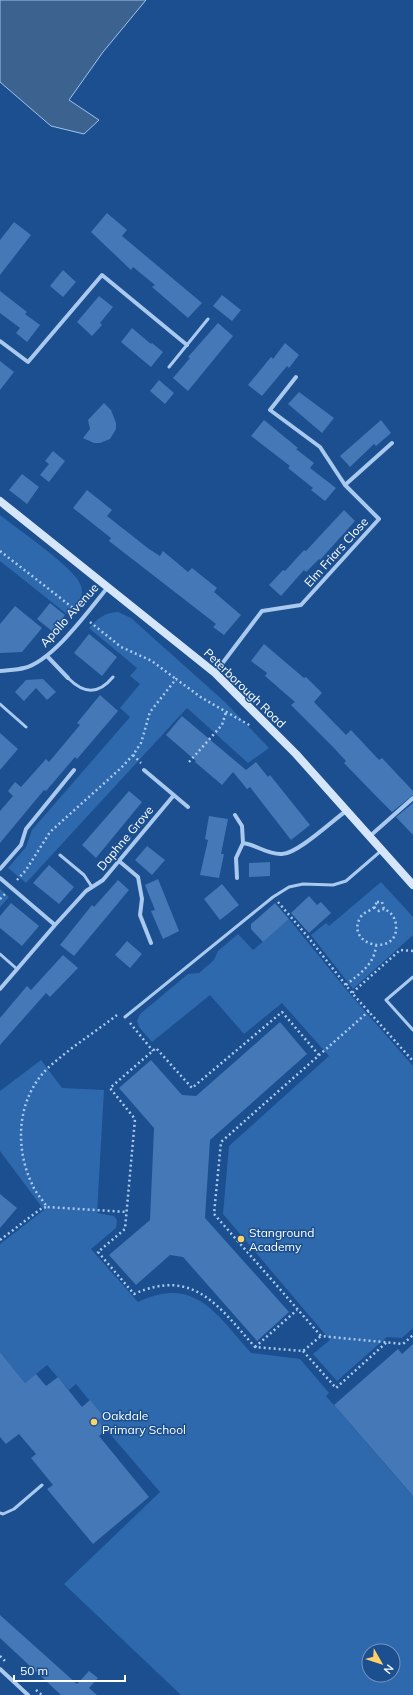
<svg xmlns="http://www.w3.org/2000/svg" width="413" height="1695" font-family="Mulish,sans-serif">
  <rect width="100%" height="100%" fill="#1b4f8f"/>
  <path fill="#2e69ad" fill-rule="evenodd" d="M0,515C16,528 77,569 81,586C85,598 76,607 68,615L0,561Z
    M118,612L131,618L226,703L269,748L248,763L187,708L26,883L8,868L26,847L32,830L130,717L120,708L140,684L130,676L137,668L89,628C98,618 104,613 118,612Z
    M381,882L413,917V935L353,989L311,935L326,923L329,926Z
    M0,889L9,897L0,907Z
    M289,919L349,993L413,1066V1328L402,1338L387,1337L337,1381L313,1354L330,1340L223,1214L229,1146L329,1056L282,1003L244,1034L210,995L152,1042L139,1027L137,1021L140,1014L188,974L199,973L214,960L218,951L238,934L253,950Z
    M41,1060L62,1088L104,1090L97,1213L114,1216L117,1220L116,1228L91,1249L138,1302C195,1275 216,1314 251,1353L300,1359L329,1393L326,1396L411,1494L413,1493V1695H181L64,1584L160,1492L98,1420L102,1416L76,1384L69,1390L47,1365L25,1383L0,1352V1244L44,1210L0,1151V1091ZM369,1651H393V1675H369Z"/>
  <path fill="#3c6290" stroke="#9cc4f0" d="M0,0H146L103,52L69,100L99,120L84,134L51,126L0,82Z"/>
  <path fill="#4478b7" d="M107,213L127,230L122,236L202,303L188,318L152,287L155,285L133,267L131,270L91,232Z
    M14,222L31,235L0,275V240Z
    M63,270L76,282L63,297L50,286Z
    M0,291L27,312L25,314L40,325L27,342L16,333L20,328L0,313Z
    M222,295L241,310L232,321L213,306Z
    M99,296L113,307L100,323L102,325L92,336L77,322Z
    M218,323L233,336L188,391L173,378L190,358L188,357Z
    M132,328L151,344L152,343L163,352L151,367L121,342Z
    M285,343L299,355L289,368L287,366L262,396L248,385L271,357L273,359Z
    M0,361L14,372L0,390Z
    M159,380L174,393L165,404L150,391Z
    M299,392L334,418L322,433L288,404Z
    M104,403L111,410L116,423V429L110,439L100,443H94L83,438L90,429L88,420Z
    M264,420L298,448L296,449L314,463L310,468L336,488L325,501L311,490L313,488L288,468L290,466L251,436Z
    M381,420L391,433L376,446L374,444L350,467L340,456Z
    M53,451L65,461L49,482L40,475L49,464L45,461Z
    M22,474L39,487L27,504L9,490Z
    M87,490L112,510L107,516L149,549L160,556L163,551L188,572L192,568L217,588L214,592L241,615L224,635L213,627L216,624L109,541L111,538L73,508Z
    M344,510L355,521L320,560L319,559L306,572L304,570L281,596L269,585L283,570L285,571L304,550L306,551L318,538Z
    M50,603L65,615L52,631L37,619Z
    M15,606L42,628L22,652L0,653V624Z
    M89,634L117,657L102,676L74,653Z
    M264,644L304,678L306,677L322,693L314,702L346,735L351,730L379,760L382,758L413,791V795L392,812L373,793L344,763L346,761L333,747L291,705L295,702L265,676L267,673L251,661Z
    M43,679L56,692L47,700L36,688L24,701L15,692L26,680Z
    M100,695L118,711L77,759L75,757L46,791L44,790L0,843V811L13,796L8,791L15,782L21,787L46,759L49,762L80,725L77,723Z
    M182,716L246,770L256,762L268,777L270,775L310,825L291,840L250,787L247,789L233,772L222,785L195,762L196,761L166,735Z
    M0,733L18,749L0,770Z
    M129,791L142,802L96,858L82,845Z
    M413,803V835L396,817Z
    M209,816L228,819L221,854H224L219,878L200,875L208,840L205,839Z
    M147,846L165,860L152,875L135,860Z
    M270,862V876L249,877V863Z
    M49,865L74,887L59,904L33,883Z
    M158,879L179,931L163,939L151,911L155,910L145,885Z
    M118,880L129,890L74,956L60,945L92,905L94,907Z
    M222,884L239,905L220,920L204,899Z
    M309,896L317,905L321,902L331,913L309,933L291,913Z
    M11,903L39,926L22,946L0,928V916Z
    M275,903L289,919L263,942L251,929V924Z
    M127,941L142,954L130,968L115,955Z
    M63,955L78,968L50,997L46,993L0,1045V1018L27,986L31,990Z
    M280,1022L307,1054L210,1140L205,1218L289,1312L257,1341L183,1257L170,1255L136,1285L109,1255L150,1220L154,1128L119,1088L151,1060L182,1095L196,1096Z
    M0,1194L17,1208L0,1228Z
    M413,1344V1496L334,1405L398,1349L402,1354Z
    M0,1352L25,1383L36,1374L46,1386L58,1377L82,1407L90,1400L103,1416L98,1420L106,1430L99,1436L149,1497L93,1544L47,1489L53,1485L31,1458L36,1454L19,1434L6,1444L0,1437Z
    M0,1615L77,1684L89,1671L98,1678L89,1688L97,1695H61L0,1638Z"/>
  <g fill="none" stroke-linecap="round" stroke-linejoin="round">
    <path stroke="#a9c9ee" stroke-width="2.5" stroke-dasharray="2 3" stroke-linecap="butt" d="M0,551L77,611
      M90,622L121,647L152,661L176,679
      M133,755L141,763
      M189,762L222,725L226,712
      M17,880L26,870L50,832L121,768L133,755L141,743L150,712L176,679L202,698L251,726
      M0,899L6,893
      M278,902L308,937L352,993
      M377,902H382L384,909C391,912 395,917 396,925C399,958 345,946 360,918C364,911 372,911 374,907C376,905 376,903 377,902Z
      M374,907L379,911L384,909
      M413,951L400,950L352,993L413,1061
      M346,985C360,973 374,965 376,946
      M369,1011L221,1142L214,1214L321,1336L403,1344L413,1335
      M117,1015C95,1032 70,1048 49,1067C17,1097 14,1146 32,1184C35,1192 42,1199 47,1207L127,1212
      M130,1023L153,1051
      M319,1055L282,1012L192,1088L156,1048L110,1088L135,1119L125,1229L98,1252L134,1294C194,1267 219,1307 255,1347L303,1351L321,1336
      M0,1240L42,1208L47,1207
      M255,1347L297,1310
      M303,1351L336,1388L387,1342
      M0,1656L5,1661
      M36,1690L42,1695"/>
    <path stroke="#a9c9ee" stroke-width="3" d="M169,367L208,319
      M68,678C84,694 98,695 113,677
      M0,704L26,727
      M60,855L84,875L92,887
      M0,954L17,969
      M413,977L386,1000L413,1030
      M125,1017L273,897L289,887L303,884L333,885L346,881L382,850
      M0,1513L3,1514L14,1509L42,1485"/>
    <path stroke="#a9c9ee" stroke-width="4" d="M0,341L28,362L102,275L187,345
      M345,485L392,443
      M47,656L68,678
      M0,671C8,670 17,670 24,668C53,661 89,610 108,587
      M215,673L262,611L301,605L379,519L345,485L320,447L270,410L296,377
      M144,770L188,807
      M235,815L242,826L243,843
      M370,836L413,798
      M119,861L138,877L142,899L140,915L151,943
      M0,869L21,845L26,829L74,770
      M0,878L55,925L86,891L103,880L174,795
      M237,878L236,858L243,843C257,845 268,855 282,854C297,854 332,821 346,811
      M0,989L55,925
      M0,1669L28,1695"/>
    <path stroke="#d6e6fa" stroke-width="8" d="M0,501L215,673L296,754L413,885"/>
  </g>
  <g fill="#ffd166" stroke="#1b4f8f" stroke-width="1.5">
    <circle cx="241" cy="1239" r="4"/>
    <circle cx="94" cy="1422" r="4"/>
  </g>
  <g text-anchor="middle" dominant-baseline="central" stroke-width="3" stroke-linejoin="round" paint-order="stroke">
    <g font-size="12" fill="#fff" stroke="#1b4f8f">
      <text transform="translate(336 552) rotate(-48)">Elm Friars Close</text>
      <text transform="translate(69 615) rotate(-48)">Apollo Avenue</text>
      <text transform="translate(245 688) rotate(44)">Peterborough Road</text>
      <text transform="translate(125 838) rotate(-50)">Daphne Grove</text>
    </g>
    <g font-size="12" fill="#fff" stroke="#1b4f8f" text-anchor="start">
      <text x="249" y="1232">Stanground<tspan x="249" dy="14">Academy</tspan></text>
      <text x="102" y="1415">Oakdale<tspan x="102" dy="14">Primary School</tspan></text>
    </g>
  </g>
  <g transform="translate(381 1663) rotate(129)"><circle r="19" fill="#1b4f8f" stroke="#7695bc"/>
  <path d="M0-3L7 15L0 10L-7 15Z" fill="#ffd166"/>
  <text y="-6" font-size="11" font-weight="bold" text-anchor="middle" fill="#ffffff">N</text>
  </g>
  <path d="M14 1675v6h111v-6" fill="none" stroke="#ffffff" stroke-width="2"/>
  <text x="20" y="1675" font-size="12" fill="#ffffff" stroke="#1b4f8f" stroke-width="3" paint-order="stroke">50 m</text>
</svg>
